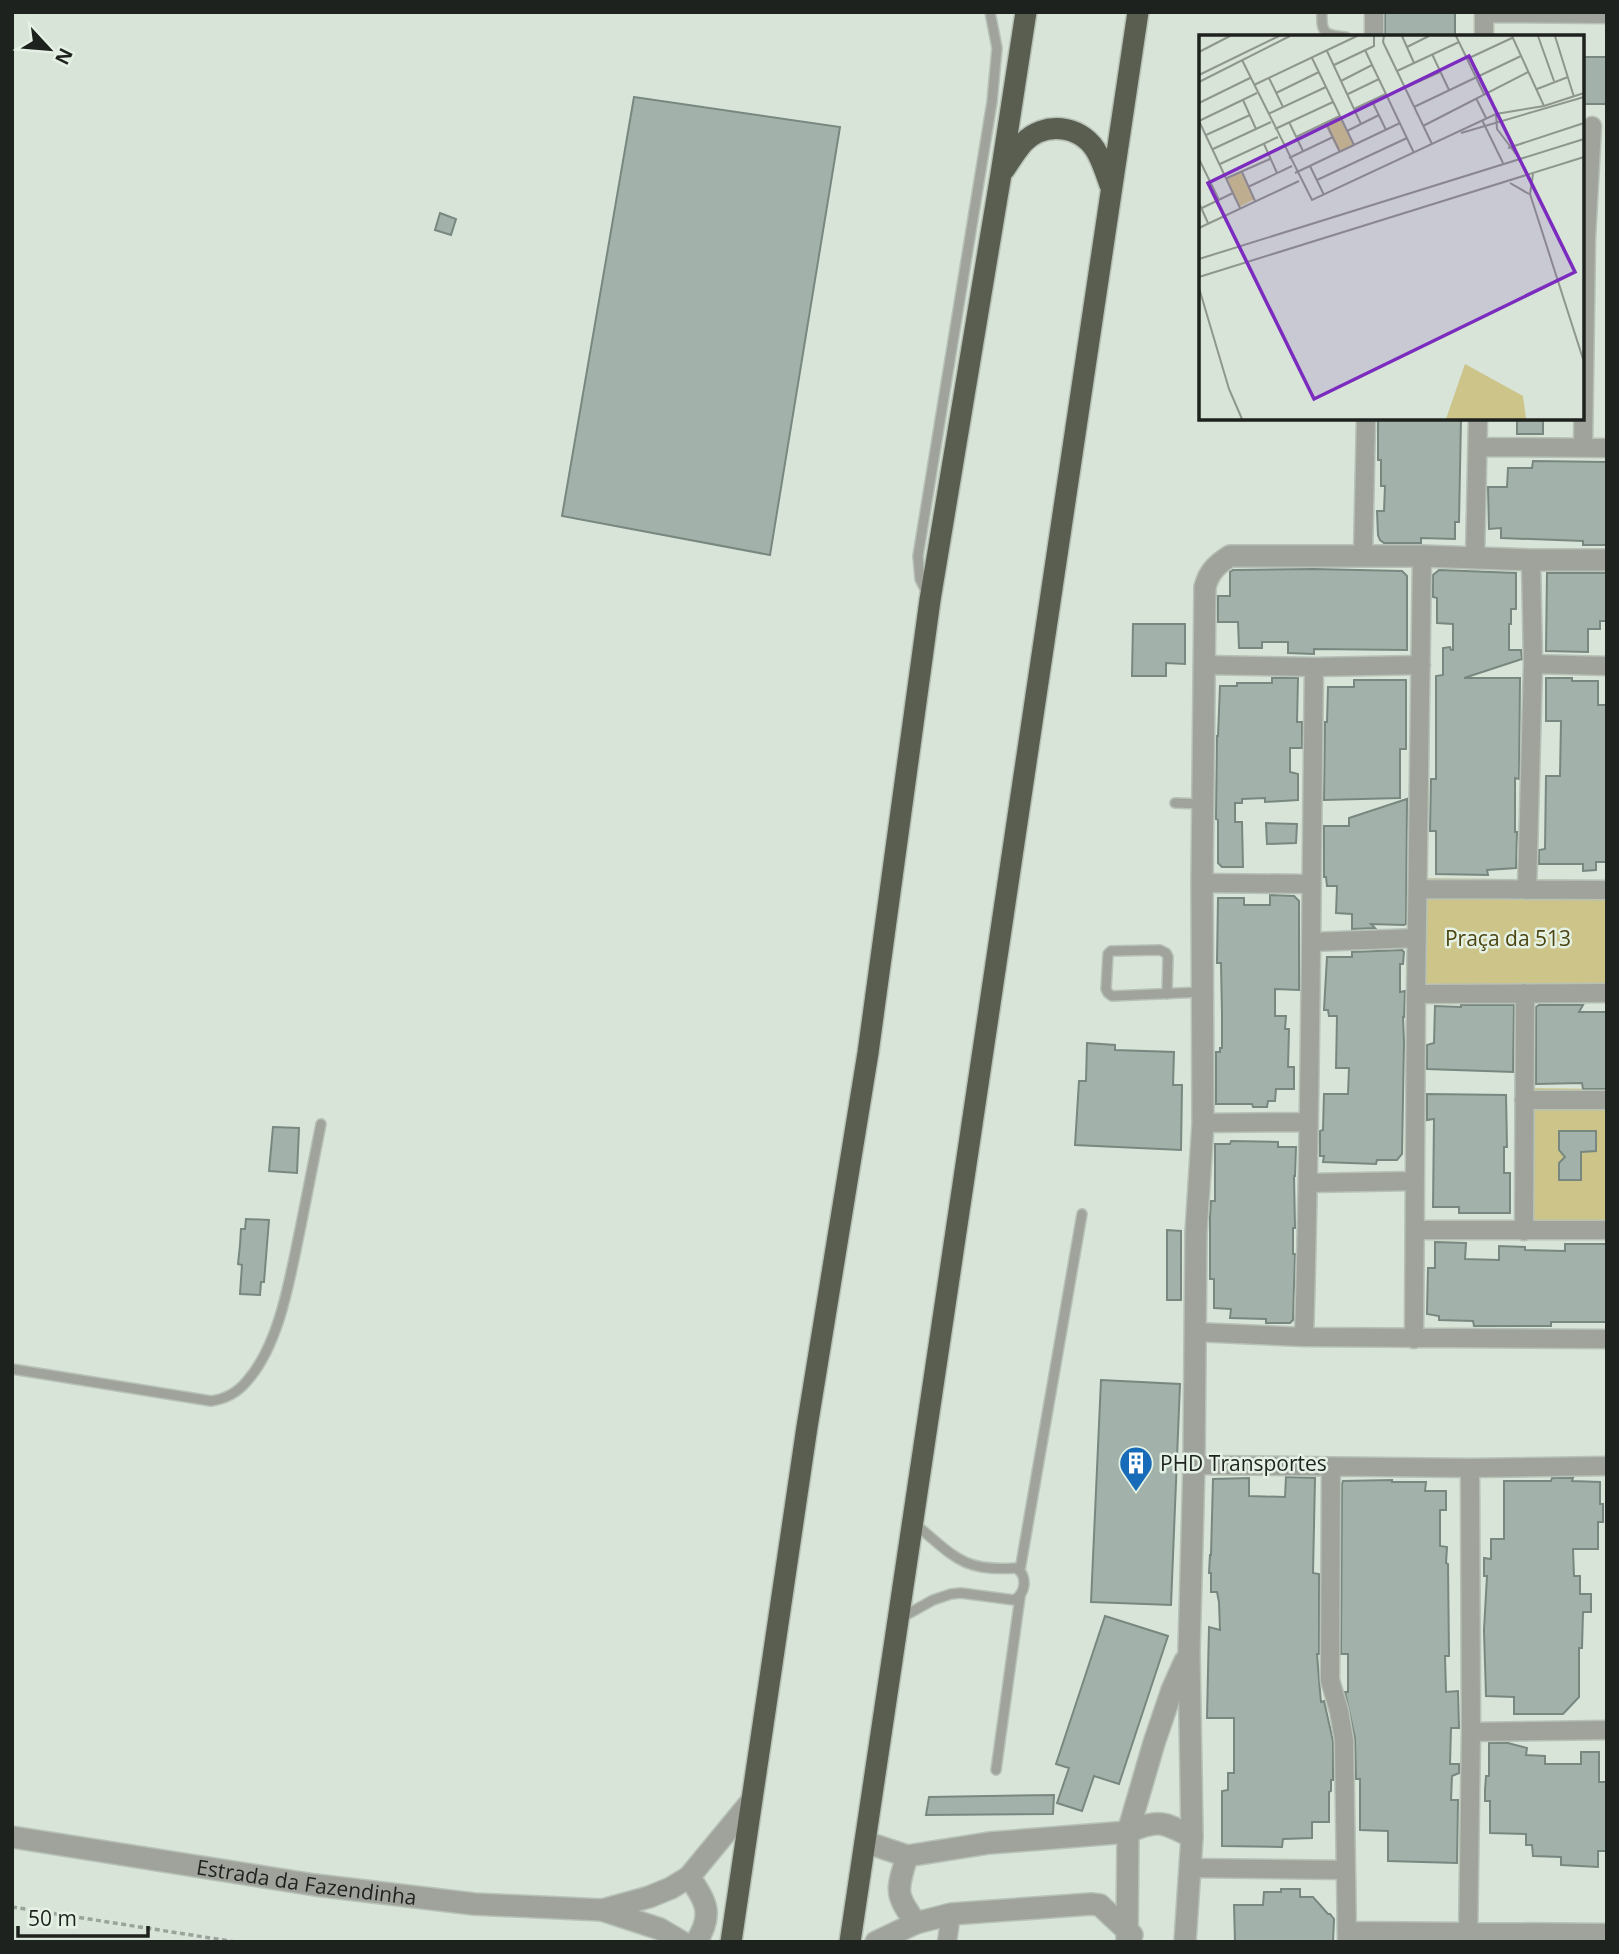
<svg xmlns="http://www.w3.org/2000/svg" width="1619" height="1954" font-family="'Open Sans',sans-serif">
  <rect width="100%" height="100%" fill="#d8e4d7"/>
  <path fill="#ccc488" d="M1412,878L1607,880V998L1409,999Z
    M1520,1088L1607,1089V1236L1516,1235Z"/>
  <path fill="#a2b2ab" stroke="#788881" stroke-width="2" d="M1385,12H1455V37H1385Z
    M1582,57H1607V104H1582Z
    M634,97L840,127L770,555L562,516Z
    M440,213L456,219L451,235L435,230Z
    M1378,418H1461L1459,522H1455V539L1421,538V543H1384L1380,540L1378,535L1377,511H1384L1385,486H1381V460H1378Z
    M1517,418H1543V434H1517Z
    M1533,461L1607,462V545H1583V541L1501,538V528L1489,529L1488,487H1507L1508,468H1532Z
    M1314,569L1402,571L1407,576V650L1314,649V654L1288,653V642H1262V648H1239L1238,622H1218V596H1230V572L1233,570Z
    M1439,570L1516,573V609H1511V624H1509V650H1521L1522,659L1464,678H1520L1519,779L1515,778V832H1517L1516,868L1487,870L1488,875L1436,874V831H1430L1431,779H1436V676L1443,675V648L1450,647L1451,650H1453V624L1437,623V598L1433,597V575Z
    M1547,573H1607V621H1600V629H1588V652L1546,651Z
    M1133,624H1185V664L1166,663V676H1132Z
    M1272,678H1298L1297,722H1302V748H1290V772L1298,774V800L1265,802V798L1242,799V803H1235V822H1242L1243,867H1222L1218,863V820L1216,819L1217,736H1218L1220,686H1237V683H1272Z
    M1546,678H1572V681H1598V705H1607V862H1596V870L1583,871V864H1539V850L1545,849L1546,776H1560L1561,721H1546Z
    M1354,680H1406V749H1400V798L1324,800L1325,722H1327L1328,687H1354Z
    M1407,799L1406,924L1404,925L1371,924L1375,928L1352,929V914L1336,913L1337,886H1327L1326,877H1324V826H1349V818Z
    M1266,823L1297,824L1296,843L1267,844Z
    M1270,895L1294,896L1299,901V990L1275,989V1016H1286L1285,1029H1289L1288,1067H1294V1089H1276L1275,1101H1268L1267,1107H1253L1252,1104H1216V1052H1220V1048H1222V1015L1221,963H1217L1218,898H1244V905H1270Z
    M1402,950L1404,952L1403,964H1400V992L1405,991L1404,1017H1403L1404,1042L1402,1154L1397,1160H1377L1376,1164L1323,1162L1324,1156H1320V1131L1323,1130L1324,1094H1348L1349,1068H1336L1337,1016H1329L1328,1010H1324L1327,957H1352V952Z
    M1461,1005H1514L1513,1072L1427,1069V1045L1434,1043L1435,1006L1461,1007Z
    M1539,1005H1583L1579,1012H1607V1089H1583L1582,1083L1536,1084V1007Z
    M1087,1043L1115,1045V1050L1174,1052L1173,1085H1182L1181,1150L1075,1145L1079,1081H1086Z
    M1427,1094L1506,1095L1507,1147H1504V1173H1510V1213H1459V1207H1433L1434,1119L1427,1120Z
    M273,1127L299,1128L297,1173L269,1171Z
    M1559,1131H1596V1151L1581,1152V1180H1559V1163L1565,1157L1559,1150Z
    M1231,1141L1278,1142V1147H1296L1295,1176H1294L1295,1228H1293V1254H1295L1293,1320L1290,1323H1266V1319L1230,1318L1231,1309L1214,1308V1279H1210V1217L1211,1201H1215V1144H1230Z
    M246,1219L269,1220L264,1282H261L260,1295L240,1294L242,1265L238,1264L240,1245L241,1229H245Z
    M1167,1230L1181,1231V1300H1167Z
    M1435,1242L1466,1243L1465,1259L1499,1260V1246L1525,1247V1250L1565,1251V1244H1607V1322H1551V1326H1474L1473,1321L1439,1320V1316L1427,1314L1428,1268H1435Z
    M1101,1380L1180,1384L1171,1605L1091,1602Z
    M1286,1477L1315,1478L1313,1573L1319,1574V1654H1317L1319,1680L1321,1702L1324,1701L1333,1741V1780H1331V1791L1329,1792V1822H1312V1838L1283,1839L1282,1847L1222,1846V1791L1228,1790V1773H1234V1718H1207L1209,1627L1220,1630L1219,1602L1217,1592H1211V1573H1209L1210,1555H1211L1213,1479L1249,1478V1496L1285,1497Z
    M1552,1478H1573L1572,1481L1600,1482V1504H1603V1522H1598V1549H1573L1574,1576H1580V1594H1591V1612H1583L1582,1648H1579V1697L1563,1714H1514V1697L1486,1696L1484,1630L1487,1576H1484V1558L1491,1559V1539H1504V1481H1551Z
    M1392,1480V1482H1426L1425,1491H1446V1510H1440V1546L1447,1547L1446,1563L1448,1564L1449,1656H1445L1446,1692L1458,1691L1459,1728H1451L1450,1764H1459V1773L1452,1776L1451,1800H1458L1457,1863L1388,1861V1831L1360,1830V1779H1356L1355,1738L1345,1692H1348V1654H1341L1342,1484L1343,1481Z
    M1105,1616L1168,1636L1119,1784L1094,1776L1082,1811L1057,1803L1069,1768L1056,1764Z
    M1489,1743H1508L1527,1748L1526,1755L1545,1756V1764H1581V1752H1599V1782H1607V1851H1598V1867L1561,1865V1857L1533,1856L1532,1845H1526V1834L1490,1833V1801H1485V1790L1486,1776H1489Z
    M1054,1795L1053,1814L926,1815L929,1797Z
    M1281,1889H1300V1897H1313L1328,1914H1330L1334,1919L1333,1942H1235L1234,1905H1263L1264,1892H1281Z"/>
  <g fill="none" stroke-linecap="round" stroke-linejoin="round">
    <g stroke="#b7c1b6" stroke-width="12">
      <path id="service" d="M1322,12C1321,34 1325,35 1346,37
        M927,593L920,579L918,556L992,102L997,48L990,12
        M1175,803L1203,804
        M1167,994L1168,957L1166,953L1160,950L1111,951L1108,954L1106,989L1108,993L1112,996L1202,992
        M12,1369L211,1401C225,1399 238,1392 247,1381C280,1344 290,1277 300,1230C307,1195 314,1160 321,1124
        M1020,1570L1082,1214
        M899,1619L933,1600L951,1594L961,1593L1014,1600C1026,1594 1028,1575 1016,1568C962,1572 954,1556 915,1524
        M996,1770L1020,1597"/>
    </g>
    <g stroke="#b7c1b6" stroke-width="21">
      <path id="minor" d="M1484,13L1607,14
        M1374,37V12
        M1484,37V12
        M1478,447L1607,448
        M1583,447L1586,237L1592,126
        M1363,556L1366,418
        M1475,559L1478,418
        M1533,664L1607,666
        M1203,665L1314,667L1421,665
        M1202,883L1311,884
        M1418,889L1607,890
        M1527,890L1533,664L1531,560
        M1312,942L1417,938
        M1416,994L1607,993
        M1524,1100H1607
        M1203,1123L1307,1122
        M1309,1183L1415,1181
        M1415,1230H1607
        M1524,1231L1525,993
        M1195,1332L1304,1337L1607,1339
        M1304,1337C1311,1113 1311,890 1314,667
        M1414,1339L1416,994L1422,556
        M1194,1465L1470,1468L1607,1466
        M1331,1467L1330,1680L1339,1711L1344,1740L1347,1942
        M1471,1732L1607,1730
        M1191,1868L1345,1870
        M1347,1931L1607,1933
        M947,1942L951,1914
        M1468,1942L1471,1732L1470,1468"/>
    </g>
    <g stroke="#b7c1b6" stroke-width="24">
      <g id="tertiary">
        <path id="s1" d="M12,1837L315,1885L474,1904L602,1910L660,1929L682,1942"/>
        <path d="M865,1842L907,1856L989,1843L1128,1832C1159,1819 1164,1822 1192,1837"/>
        <path d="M907,1856C897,1891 894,1893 916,1923"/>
        <path d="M689,1877C706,1900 714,1915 696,1942"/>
        <path d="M602,1910L649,1897L671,1888L689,1877L750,1803"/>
        <path d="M876,1942L916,1923L951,1914L1091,1904L1100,1905L1103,1908L1132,1935"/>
        <path d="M1127,1942L1128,1832L1154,1743L1172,1690L1185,1661"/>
        <path d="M1185,1942L1192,1837L1189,1652L1194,1465L1196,1233L1203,1123L1202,883L1205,587C1209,572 1216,565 1230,556H1422L1531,560H1607"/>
      </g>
    </g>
    <g stroke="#b7c1b6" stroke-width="24">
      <path id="motorway" d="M1004,170C1010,161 1016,151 1023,143C1044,121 1079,125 1095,149C1102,160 1106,174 1110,185
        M731,1942L807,1427L868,1053L930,600L1001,174L1026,12
        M850,1942L1138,12"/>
    </g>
    <path stroke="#9aa49a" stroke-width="3.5" stroke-dasharray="5 3.5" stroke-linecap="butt" d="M12,1907L236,1942"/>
    <use href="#service" stroke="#a0a39c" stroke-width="9"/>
    <use href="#minor" stroke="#a0a39c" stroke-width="18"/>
    <use href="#tertiary" stroke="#a0a39c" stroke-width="21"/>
    <use href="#motorway" stroke="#595e51" stroke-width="21"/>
  </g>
  <defs>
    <g id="building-pin" transform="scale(1.75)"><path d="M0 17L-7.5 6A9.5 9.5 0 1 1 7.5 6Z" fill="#176bb9" stroke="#e5f1e4"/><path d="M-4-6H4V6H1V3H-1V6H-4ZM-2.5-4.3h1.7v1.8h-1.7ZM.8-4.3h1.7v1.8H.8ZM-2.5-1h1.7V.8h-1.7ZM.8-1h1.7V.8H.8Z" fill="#fff"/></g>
  </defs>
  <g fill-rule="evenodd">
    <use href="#building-pin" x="1136" y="1463"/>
  </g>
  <g text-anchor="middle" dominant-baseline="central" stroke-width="5" stroke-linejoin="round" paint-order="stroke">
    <g font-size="21" fill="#4c4511" stroke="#e5f1e4">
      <text x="1508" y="938">Praça da 513</text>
    </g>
    <g font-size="21" fill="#1e221e" stroke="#e5f1e4" text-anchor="start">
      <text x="1160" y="1463">PHD Transportes</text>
    </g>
    <g font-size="21" fill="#1e221e" stroke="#e5f1e4">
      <text stroke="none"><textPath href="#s1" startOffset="298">Estrada da Fazendinha</textPath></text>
    </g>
  </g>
  <g transform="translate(1199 35)">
    <rect width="385" height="385" fill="#d8e4d7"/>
    <path d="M141,80L156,111L140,118L125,88ZM43,136L56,164L40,172L27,144ZM266,329L324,361L327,384H247Z" fill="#ccc488"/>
    <path fill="none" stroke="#8e968d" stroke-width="2" d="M185,1L184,7L233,109M203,1L215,28M257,1L285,59M313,1L345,71M339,1L355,46M356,1L375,62M208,12L230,1M166,15L215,118M128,16L162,89M0,17L31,1M233,19L250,55M113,23L155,110M268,24L313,3M43,25L113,165L297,79L345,71L385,58M135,30L175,11V1M198,36L260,7M0,40L80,1M70,43L84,72M142,46L173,30M0,47L91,1M55,50L158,1M205,53L241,37M338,54L369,42M77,58L120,37M149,59L180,44M277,63L287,83M44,65L57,94M173,66L187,95M0,68L51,43M215,72L322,21M155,74L187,59M69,79L127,52M297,79L298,94L320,123M283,85L304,128M0,86L41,173M0,86L58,58M90,87L104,116M127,88L141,117M224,91L329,37M76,94L134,67M148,96L180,80M262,98L385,62M7,100L51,80M97,102L141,81M65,109L78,138M309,113L385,88M14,114L72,87M90,123L134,102M0,124L20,165M21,129L79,102M111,131L125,160M43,137L56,166M96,138L201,88M334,139L331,159L385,327M28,143L71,124M118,145L208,103M311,148L330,159M49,152L93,131M0,168L9,188M3,173L34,158M0,193L100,146M0,224L385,104M0,242L385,122M0,253L30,354L43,384"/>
    <path fill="#7b2cbf" fill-opacity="0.15" stroke="#7b2cbf" stroke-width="3.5" d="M270,21L376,237L115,364L9,148Z"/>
    <rect width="385" height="385" fill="none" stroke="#1e221e" stroke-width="3.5"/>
  </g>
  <rect width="1619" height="1954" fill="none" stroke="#1e221e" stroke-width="28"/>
  <g transform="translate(49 49) rotate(116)" stroke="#e5f1e4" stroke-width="5" paint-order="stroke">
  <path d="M0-5L12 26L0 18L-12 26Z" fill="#1e221e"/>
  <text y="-10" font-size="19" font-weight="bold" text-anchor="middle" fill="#1e221e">N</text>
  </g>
  <path d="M18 1926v10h130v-10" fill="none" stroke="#1e221e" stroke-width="3.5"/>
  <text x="28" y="1926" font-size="21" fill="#1e221e" stroke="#e5f1e4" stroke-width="5" paint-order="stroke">50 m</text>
</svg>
